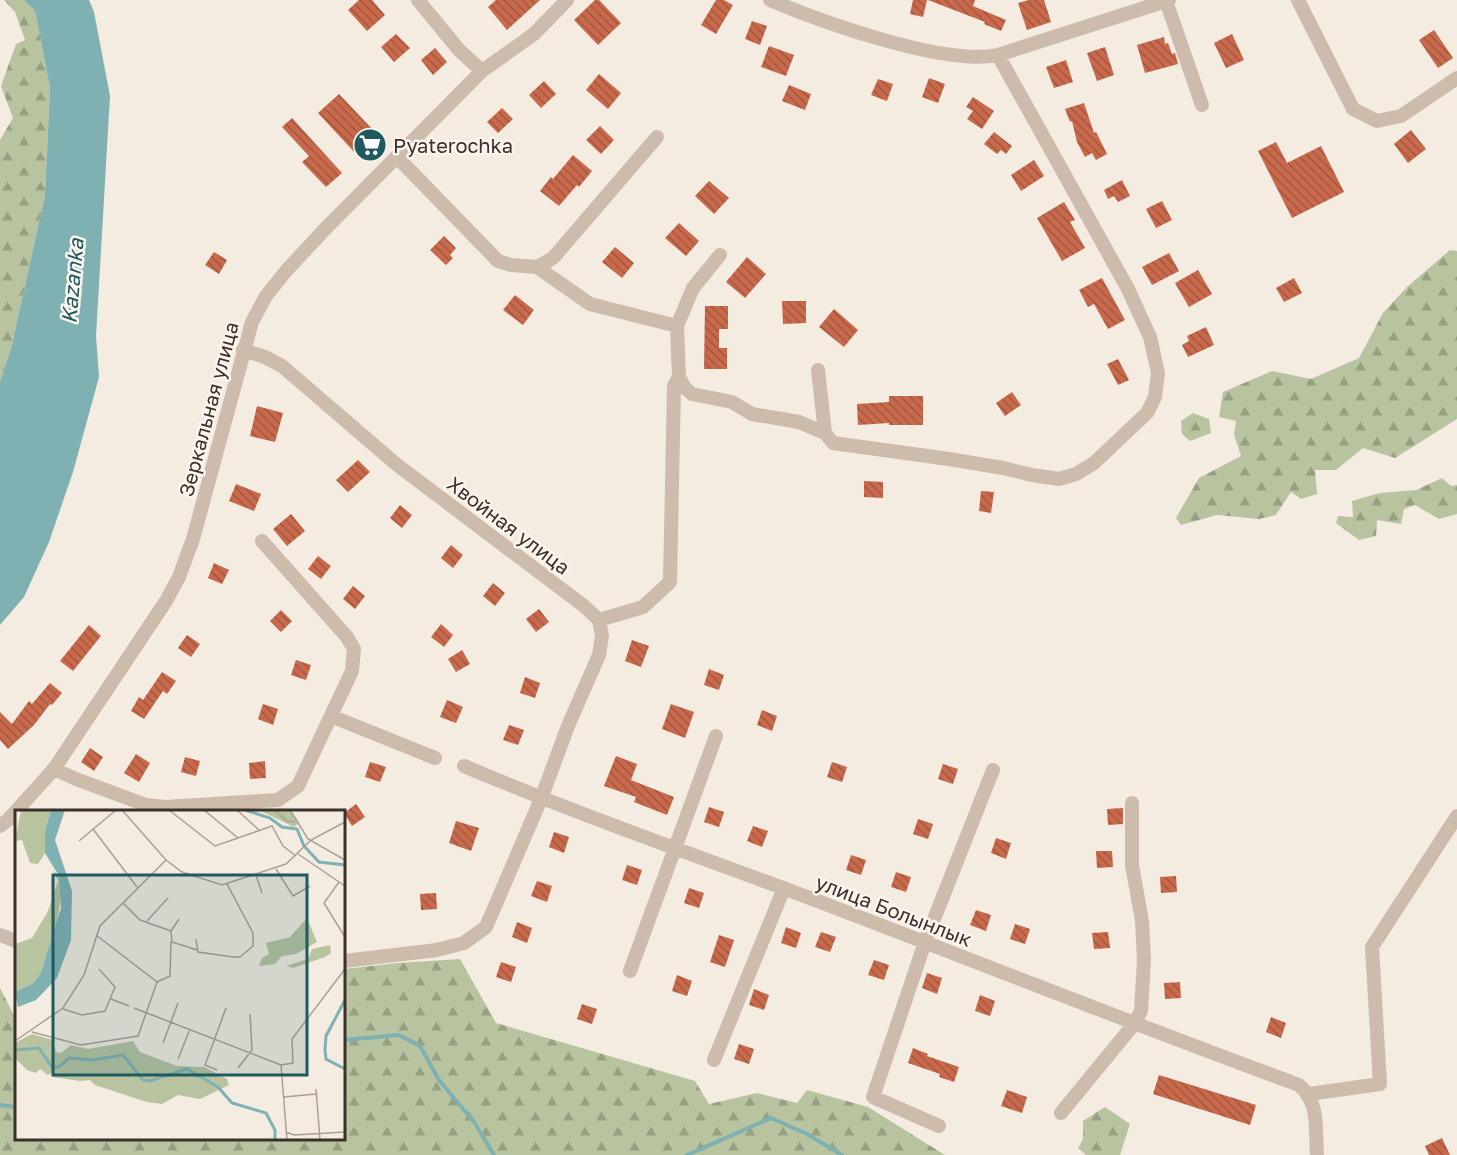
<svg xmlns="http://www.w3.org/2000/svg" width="1457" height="1155" font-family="'Golos Text',sans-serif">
  <defs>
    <pattern id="forest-firs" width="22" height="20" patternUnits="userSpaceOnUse" patternTransform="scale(1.5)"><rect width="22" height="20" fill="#b8c4a0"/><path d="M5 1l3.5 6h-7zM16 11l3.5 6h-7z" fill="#97a083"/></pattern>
    <pattern id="building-back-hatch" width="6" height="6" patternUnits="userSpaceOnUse" patternTransform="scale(1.5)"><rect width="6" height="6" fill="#c8694b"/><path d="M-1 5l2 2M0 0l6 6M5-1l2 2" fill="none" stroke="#a4573f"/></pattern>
  </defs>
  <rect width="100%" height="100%" fill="#f4ebe1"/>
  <path fill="url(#forest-firs)" d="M4,0H24L35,11L50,88L45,195L12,345L0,382V140L13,118L1,86L16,44L25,40L15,12Z
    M1450,250L1457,251V419L1395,458L1363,448L1336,470H1315L1317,494L1301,499L1291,492L1276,515L1259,519L1217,515L1181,525L1176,518L1199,478L1241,456L1234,434L1236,421L1219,417L1223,392L1272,371L1311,379L1359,358L1383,313L1407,287Z
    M1193,413L1209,419L1211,433L1190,441L1182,434L1181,421Z
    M1442,478L1451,486L1457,485V514L1439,519L1415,505L1404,509L1401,524L1377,520L1376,536L1359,540L1336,523L1338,516L1353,517L1352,501L1380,493L1416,490Z
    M460,959L496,1023L695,1081L709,1104L757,1093L797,1103L807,1090L868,1107L945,1155H0V988L16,1019V1138H344V969L398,963Z
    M1105,1107L1130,1124L1120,1155H1086L1078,1148L1083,1139V1121Z"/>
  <path fill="#7fb0b2" d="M24,0H89L94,12L110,96L96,336L99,377L73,472L49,542L24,597L0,625V382L12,345L45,195L50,88L35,11Z"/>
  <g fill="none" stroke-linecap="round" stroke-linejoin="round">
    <path stroke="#7fb0b2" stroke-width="4" d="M344,1040L399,1035L420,1046L439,1080L474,1122L494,1155
      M0,1105L16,1107
      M687,1155L771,1118L807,1134L842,1155"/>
  </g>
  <path fill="url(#building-back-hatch)" d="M359,0H372L385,15L367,31L348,10Z
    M496,0H540L507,30L488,7Z
    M595,0H599L621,23L598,45L574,20Z
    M716,0H724L733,5L716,34L701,25Z
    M913,0H927L923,17L910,14Z
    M928,0H975L973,6L1006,20L1001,31L984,24L985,22Z
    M1029,0H1044L1051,22L1027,30L1018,3Z
    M752,21L767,26L760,45L745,39Z
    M1434,30L1453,58L1438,68L1419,40Z
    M396,34L410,48L394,62L381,47Z
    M1232,34L1244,60L1226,68L1214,43Z
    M1164,37L1165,44L1168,43L1172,54L1175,53L1178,64L1145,73L1137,45Z
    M769,46L794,55L786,76L761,67Z
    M1105,47L1114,75L1097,81L1087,53Z
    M435,48L447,62L433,75L421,60Z
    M1066,60L1073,82L1054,88L1046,67Z
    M599,74L621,93L608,109L586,90Z
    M929,78L945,84L938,103L922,97Z
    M878,79L893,84L887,101L871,95Z
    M544,81L556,94L541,108L529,95Z
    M789,85L811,94L805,110L782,101Z
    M339,94L375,132L366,140L368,143L356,154L318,113Z
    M973,97L994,111L982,129L967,119L973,111L966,107Z
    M1084,103L1094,133L1096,132L1107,154L1096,160L1092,153L1085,157L1077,142L1072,121L1070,122L1065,109Z
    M502,108L513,119L498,133L487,122Z
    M292,118L342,173L326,187L302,162L309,156L282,127Z
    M600,126L614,140L601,154L586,140Z
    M1411,130L1426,149L1408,163L1394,144Z
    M994,132L1012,146L1006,154L1001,150L997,154L984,144Z
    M1276,142L1287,163L1321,146L1344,192L1292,218L1258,151Z
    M573,155L592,171L579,187L577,185L559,206L540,191L551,177L553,179Z
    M1034,160L1044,176L1021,191L1011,175Z
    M1122,180L1130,196L1118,202L1114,196L1108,199L1104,190Z
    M709,181L729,198L714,214L695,196Z
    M1162,201L1172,220L1156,228L1146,209Z
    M1064,202L1075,220L1070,222L1085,248L1062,261L1037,218Z
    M679,223L699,241L686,256L665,238Z
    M444,236L456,248L450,255L453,258L446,265L430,250Z
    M615,247L634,263L622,278L602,262Z
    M214,252L227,260L219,274L205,265Z
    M1169,253L1179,271L1152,285L1142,267Z
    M747,257L766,274L745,298L726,282Z
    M1198,270L1212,294L1189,307L1175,283Z
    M1102,278L1125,320L1108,329L1094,304L1088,307L1079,290Z
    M1294,278L1302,293L1284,302L1276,288Z
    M515,295L534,310L523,325L503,310Z
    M782,301H806V323L783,324Z
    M705,306H728V329H719V348H727V369H704Z
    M834,309L858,330L844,347L819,327Z
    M1206,327L1214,345L1188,357L1182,345L1189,341L1187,336Z
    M1118,359L1129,380L1118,385L1107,364Z
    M1012,392L1021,405L1005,416L996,403Z
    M889,396H923V425H889V423L858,425L857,404L889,402Z
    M257,406L283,413L275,442L250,436Z
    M358,460L370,472L348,492L336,480Z
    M864,481L883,482V498L864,497Z
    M236,484L261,494L254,511L229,501Z
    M981,491L994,492L991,513L979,511Z
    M400,505L412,515L402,528L390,518Z
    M291,514L305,531L287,546L273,529Z
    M451,545L463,555L453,568L441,558Z
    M318,556L331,566L321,579L308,569Z
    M214,563L229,570L222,584L208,578Z
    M493,583L505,593L495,606L483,596Z
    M353,586L365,596L355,609L343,599Z
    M539,609L549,622L536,632L526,619Z
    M281,610L292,621L281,632L270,621Z
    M441,624L453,635L444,647L431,637Z
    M89,625L101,636L73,671L60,661Z
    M187,635L200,644L191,657L178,648Z
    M632,640L649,646L641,667L625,661Z
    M462,650L470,664L456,672L448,659Z
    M296,660L311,665L306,680L291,675Z
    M709,669L724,675L719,690L704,685Z
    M162,672L176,681L167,694L163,691L144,719L131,711L139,697L143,700Z
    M525,677L540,683L535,698L520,693Z
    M50,683L62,693L52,705L50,704L34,725L8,749L0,740V712L12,724L29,701L32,704Z
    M447,700L463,707L456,723L440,717Z
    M263,704L278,709L273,725L258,719Z
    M671,704L694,712L685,738L662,729Z
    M762,710L777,716L772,731L757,725Z
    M509,725L524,730L518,745L503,740Z
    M90,748L103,757L94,771L81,762Z
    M136,754L150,763L139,782L124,773Z
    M616,756L637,764L631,780L674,797L667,815L634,802L636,797L604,786Z
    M185,757L200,761L196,776L181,772Z
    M265,761L266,778L250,779L249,763Z
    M370,762L386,767L380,782L365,777Z
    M832,762L847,767L842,782L827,777Z
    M943,764L958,769L953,784L938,779Z
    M356,804L365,817L352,826L344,813Z
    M709,807L724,812L719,827L704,822Z
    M1123,808V824L1108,825L1107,809Z
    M918,819L933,824L928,839L913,834Z
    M456,821L479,828L471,851L449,843Z
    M753,826L768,831L762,847L747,841Z
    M554,832L569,837L564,853L549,847Z
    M996,838L1011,843L1006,859L991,853Z
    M1096,851H1112L1113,867L1097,868Z
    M851,855L866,860L861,875L846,870Z
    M627,865L642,870L637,885L622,880Z
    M896,872L911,877L906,892L891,887Z
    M1176,876L1177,892L1161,893L1160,877Z
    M537,881L552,886L547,902L531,896Z
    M689,888L704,893L699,908L684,903Z
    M436,893L437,909L421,910L420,894Z
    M976,910L991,915L986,931L970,925Z
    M517,922L532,928L527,943L512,937Z
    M1015,924L1030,929L1025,944L1010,939Z
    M786,927L801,933L796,948L781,943Z
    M821,932L836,937L830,952L815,947Z
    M1108,932L1110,948L1094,949L1092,933Z
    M719,935L734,940L725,967L710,962Z
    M874,960L889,965L884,980L868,975Z
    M501,962L516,967L511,982L496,977Z
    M927,973L942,978L937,994L922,988Z
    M677,975L692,981L687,996L672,991Z
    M1180,982L1181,998L1165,999L1164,983Z
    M754,989L769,995L764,1010L749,1005Z
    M980,995L995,1001L990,1016L975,1011Z
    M582,1004L597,1009L592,1024L577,1019Z
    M1271,1017L1286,1023L1281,1038L1266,1032Z
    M739,1044L754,1049L749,1064L734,1059Z
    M913,1048L928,1054L927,1056L959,1067L954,1082L939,1077L940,1074L908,1063Z
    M1159,1075L1256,1105L1250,1125L1153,1094Z
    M1007,1090L1027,1097L1022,1113L1001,1106Z
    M1442,1138L1450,1155H1429L1425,1146Z"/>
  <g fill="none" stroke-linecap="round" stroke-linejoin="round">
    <path stroke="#cdbbac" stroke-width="14" d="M418,0L459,50L482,71
      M770,0C822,22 944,66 998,55L1169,0
      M1298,0L1353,109L1377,121L1401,116L1457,78
      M1166,1L1202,105
      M397,157L498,261L511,265L537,267L590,304L677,326
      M720,255L693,288L677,326L679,377L685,388L692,394L732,402L752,414L799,422L825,433
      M537,267L553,258L657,137
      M243,350L265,357L282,366L396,464L584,606L599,620L602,636L599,655L568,726L541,799L486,927L464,943L437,950L344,961
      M818,370L825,433L833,443L949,459L1003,468L1032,475L1059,479L1076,474L1094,463L1147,413L1155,397L1158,373L1150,337L1128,289L998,55
      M599,620L643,607L670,582L674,386L679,377
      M331,716L435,758
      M464,766C584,817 707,859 828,905C985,965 1141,1027 1299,1085C1320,1103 1315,1129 1317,1155
      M54,769L76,779L146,805L166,807L278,800L298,786L352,671L354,649L347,637L262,541
      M0,826L8,820L54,769L166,601L179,577L193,539L252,322L266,296L286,271L325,229L482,71L534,34L567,0
      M0,935L16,941
      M630,971L716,736
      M714,1060L784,888
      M1309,1094L1380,1084L1372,947L1457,816
      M1061,1113L1134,1024L1141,1011L1144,960L1142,921L1132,865V803
      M939,1126L873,1097L925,942L993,770"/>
  </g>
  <defs>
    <g id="supermarket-disc" transform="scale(1.725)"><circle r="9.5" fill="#1f5a5e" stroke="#fbf5ee"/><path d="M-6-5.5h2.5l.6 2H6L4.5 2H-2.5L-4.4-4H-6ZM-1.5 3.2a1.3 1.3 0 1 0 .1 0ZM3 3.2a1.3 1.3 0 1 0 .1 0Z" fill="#fff"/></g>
  </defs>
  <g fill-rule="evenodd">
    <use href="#supermarket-disc" x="370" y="145"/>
  </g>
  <g text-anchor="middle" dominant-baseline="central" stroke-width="5" stroke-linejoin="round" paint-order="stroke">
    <g font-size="20" fill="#3b302b" stroke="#fbf5ee" text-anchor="start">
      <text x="393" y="145">Pyaterochka</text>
    </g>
    <g font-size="20" fill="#3b302b" stroke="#fbf5ee">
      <text transform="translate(208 409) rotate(-75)">Зеркальная улица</text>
      <text transform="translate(509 525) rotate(37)">Хвойная улица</text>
      <text transform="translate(894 910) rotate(21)">улица Болынлык</text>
    </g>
    <g font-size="21" font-style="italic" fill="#1f5a5e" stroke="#fbf5ee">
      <text transform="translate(72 281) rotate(-85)">Kazanka</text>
    </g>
  </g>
  <g transform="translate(15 810)">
    <rect width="330" height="330" fill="#f4ebe1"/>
    <path d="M244,0H276L284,13L279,17Z" fill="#b8c4a0"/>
    <path d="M6,0H36L30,21V43L23,54L15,53L7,30L0,31ZM38,60L44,66L47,80L40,125L26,163L17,174L0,182V134L17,128L33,101L43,71ZM292,108L302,132L281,144L267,146L260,154L244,156L247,148L254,144L251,133L275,127ZM315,135L316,143L310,147L278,158L271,156L293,149L297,139ZM17,224L38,230L41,242L46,243L56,235L73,239L118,231L125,242L162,256L189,257L212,269L214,275L185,289L163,285L147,294L132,292L80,275L75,270L65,271L38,267V262L33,265L25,259L21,263L12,260L0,248V233Z" fill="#b8c4a0"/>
    <path d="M36,0H50L40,30L57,81L56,130L42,168L21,190L3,197L0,182L17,174L26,163L46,98L44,66L30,43V21Z" fill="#7fb0b2"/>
    <path fill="none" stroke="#7fb0b2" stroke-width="3" d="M230,0L255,8L267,17L282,19L289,36L304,52L330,55M330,190L311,226L310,240L311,249L330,259M0,240L24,238L37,257H44L54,248L77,250L108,245L128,270L135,271L172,259L203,277L217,293L251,303L260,320V330"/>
    <path fill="none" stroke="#aaa098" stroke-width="1.5" d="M107,0L151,50L167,62L207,75L271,54L296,30L330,12M154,0L200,36L223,28M189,0L223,28L257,16L268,36L281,46M222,0L245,21M259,0L272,11L280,12M275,0L293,29L330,50M78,19L122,77M64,31L101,0M283,44L330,76M261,59L278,86L295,76M241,65L247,83M324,72L309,93L330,127M108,93L125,110L156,121M164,109L156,121L157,132L182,140M132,111L153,88M181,129L183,142L218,147H225L238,136V123L212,74M142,172L155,166L156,131M96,189L114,196M119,198L266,255M48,199L67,205L90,201L100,177L84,159M17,222L66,235L123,226L142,172L81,125M0,231L48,198L69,165L85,116L151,50M148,233L163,193M163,249L175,219M266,255L278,253L277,229L330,159M266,255L272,330M223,258L237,240L235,204M202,260L190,255L211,198M301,279L305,330M269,287L301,284M271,322L279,325L330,322"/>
    <path fill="#1f5a5e" fill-opacity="0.15" stroke="#1f5a5e" stroke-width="3" d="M38,65H292V265H38Z"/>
    <rect width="330" height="330" fill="none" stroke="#3b302b" stroke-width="3"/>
  </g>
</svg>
